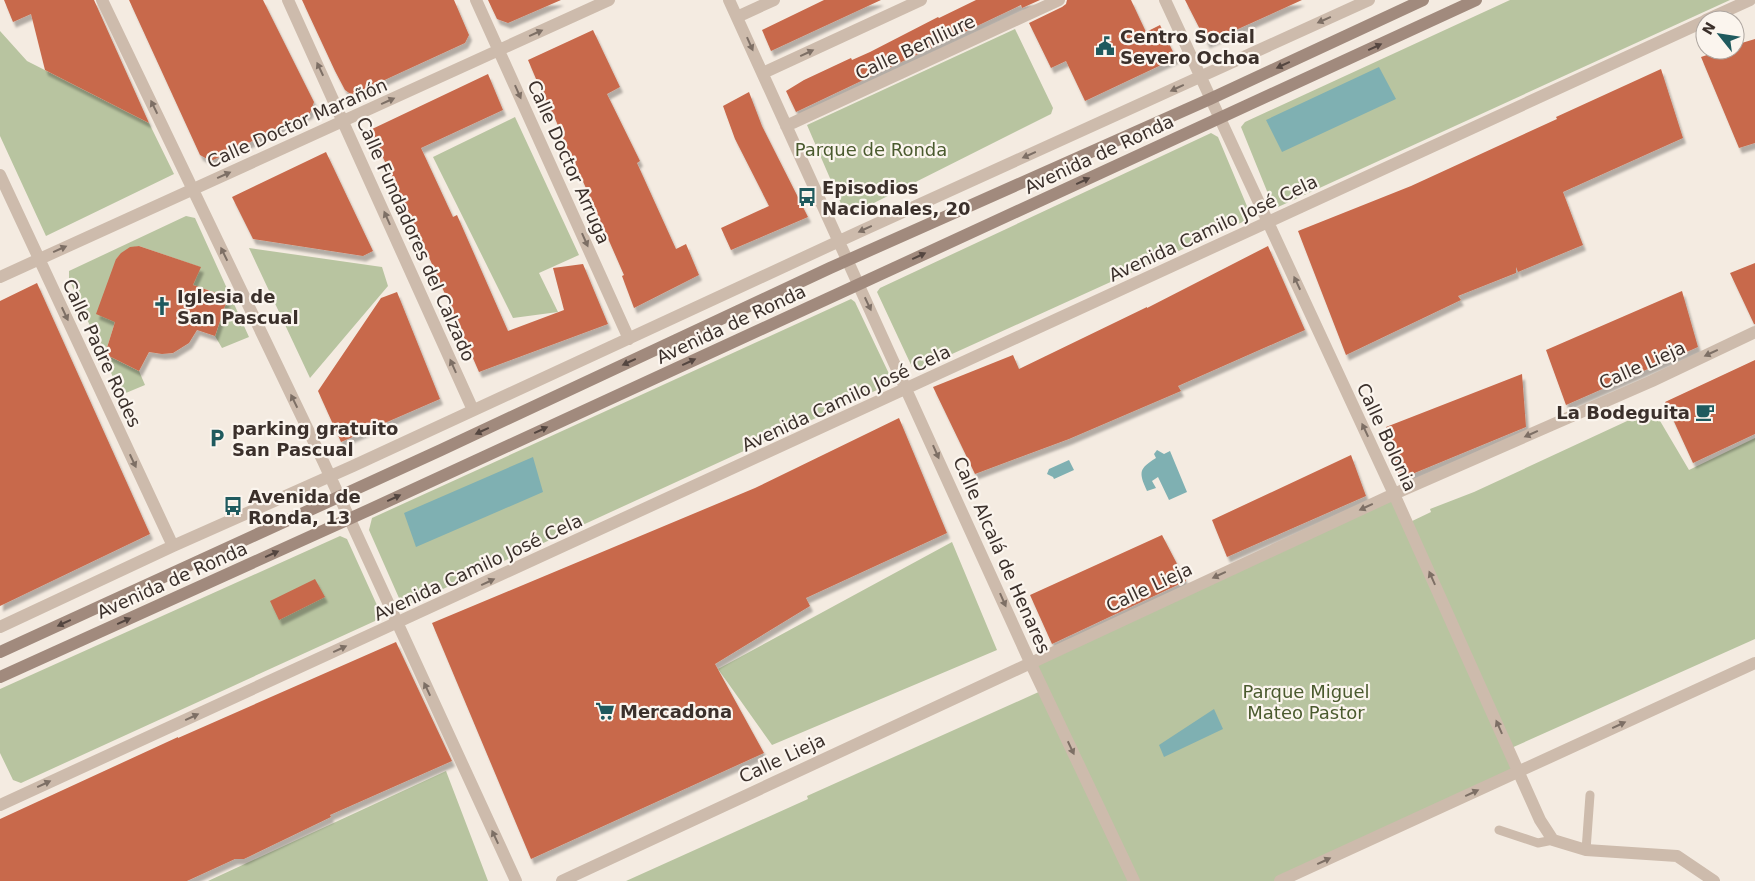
<svg xmlns="http://www.w3.org/2000/svg" width="1755" height="881" font-family="'DejaVu Sans',sans-serif">
  <defs>
    <filter id="shadow"><feDropShadow dx="3" dy="5.5" stdDeviation="1" flood-color="#0004"/></filter>
  </defs>
  <rect width="100%" height="100%" fill="#f4ebe1"/>
  <path fill="#b8c4a0" d="M1510,0H1730L1278,207L1273,206L1241,127L1245,122Z
    M1015,29L1053,108L1051,114L852,214L845,213L807,125Z
    M0,31L27,61L149,123L174,174L46,236L0,136Z
    M515,117L579,255L539,273L558,312L513,318L433,157Z
    M1211,133L1218,137L1249,211L1247,220L919,369L912,367L877,292L880,288Z
    M186,216L195,218L249,337L222,348L215,336L228,297L193,285L200,267L139,246C129,248 123,251 116,259L115,322L105,354L139,371L145,385L121,395L69,279V271Z
    M249,248L382,267L388,286L310,378Z
    M851,299L855,302L891,378L890,384L408,605L399,598L369,530L372,518Z
    M1653,409L1689,470L1755,438V639L1509,749L1519,771L1280,881H626L808,799L807,796L1043,690L1030,662L1394,494L1408,523L1431,512L1430,509L1474,492Z
    M340,536L347,539L381,614L375,621L21,783L13,780L0,753V689Z
    M952,542L997,650L772,745L718,669Z
    M446,771L488,881H208Z"/>
  <path fill="#7fb0b2" d="M1379,67L1396,99L1282,152L1266,120Z
    M1157,450L1164,454L1170,451L1187,492L1169,500L1158,477L1152,481L1156,488L1147,491C1139,473 1138,469 1156,458L1154,454Z
    M533,457L543,492L416,547L404,513Z
    M1069,460L1074,470L1054,479L1053,477L1047,474L1049,469Z
    M1214,709L1223,729L1164,757L1159,745Z"/>
  <path fill="#c8694b" filter="url(#shadow)" d="M4,0H94L149,123L45,70L31,14L13,22Z
    M129,0H263L314,102L310,113L211,161L200,155Z
    M302,0H454L469,35L465,43L352,95L345,90L335,71Z
    M488,0H561L508,23L497,19Z
    M824,0H881L771,51L762,30Z
    M976,0H1040L1022,8L1021,5L796,112L786,91L804,80L851,58L852,60L870,52L938,17L939,18Z
    M1067,0H1131L1146,32L1160,25L1176,58L1085,101L1066,61L1051,68L1029,23L1062,7L1066,4Z
    M1185,0H1302L1207,43Z
    M593,30L620,87L607,94L640,161L637,163L676,249L686,244L699,275L634,308L622,276L624,275L571,154L570,155L552,111L550,112L528,60Z
    M1755,39V143L1739,148L1701,57L1722,50H1735V45Z
    M1661,69L1683,138L1563,192L1583,245L1518,272L1516,267V273L1458,296L1461,300L1346,355L1298,231L1411,186L1557,119L1556,117Z
    M488,74L503,110L421,148L453,217L457,215L508,331L564,310L553,268L583,264L608,324L479,372L418,232L370,130Z
    M749,92L762,126L808,217L731,250L721,228L769,206L735,139L723,106Z
    M326,152L373,251L363,256L253,239L232,197Z
    M139,246L201,267L193,285L228,297L215,336L197,330L189,343L173,353L162,354L149,352L139,371L105,354L115,322L96,314L116,259L121,253L130,247Z
    M1268,246L1305,330L1178,386L1181,391L1069,439L975,474L933,387L1013,355L1019,369L1147,307V308Z
    M1755,263V324H1754L1730,273Z
    M37,283L150,534L0,606V301Z
    M1682,291L1698,347L1566,405L1546,350Z
    M397,292L440,399L341,442L318,391L381,298Z
    M1755,360V434L1693,463L1665,402Z
    M1522,374L1526,427L1400,479L1386,427Z
    M899,418L947,533L806,598L810,606L715,664L764,753L531,859L432,623L755,488Z
    M1351,455L1366,496L1227,557L1212,520Z
    M1162,535L1186,581L1052,644L1030,595Z
    M315,579L325,597L279,620L270,601Z
    M396,642L452,761L330,815L331,817L244,859H235L187,881H0V819L178,737V738Z"/>
  <g fill="none" stroke-linecap="round" stroke-linejoin="round">
    <path stroke="#cdbbac" stroke-width="9" d="M1499,830L1538,843L1553,840
      M1586,850L1590,795"/>
    <path stroke="#cdbbac" stroke-width="12" d="M102,0L323,461L516,881
      M288,0L473,410
      M476,0L629,339
      M729,0L1030,662L1134,881
      M1165,0L1394,494L1540,820L1553,840L1586,850L1677,856L1714,881
      M737,17L774,0
      M1706,20L1750,0
      M763,73L921,0
      M786,126L1059,0
      M0,175L173,546
      M0,277L609,0
      M0,627L173,546L353,466L861,231L1369,0
      M0,805L1705,21
      M562,881L1394,494L1652,381L1755,332
      M1280,881L1755,663"/>
    <path stroke="#a18a7d" stroke-width="12" d="M0,652L441,450L830,268L1210,99L1423,0
      M0,677L371,509L1476,0"/>
  </g>
  <defs><path id="oneway-solid" d="M-6-.8H1V-3.2L6.5 0L1 3.2V.8H-6Z" transform="scale(1.25)"/></defs>
  <g fill="#7d6f65">
    <use href="#oneway-solid" transform="translate(1324 20) rotate(156)"/>
    <use href="#oneway-solid" transform="translate(536 33) rotate(-24)"/>
    <use href="#oneway-solid" transform="translate(750 44) rotate(66)"/>
    <use href="#oneway-solid" transform="translate(807 53) rotate(-25)"/>
    <use href="#oneway-solid" transform="translate(320 69) rotate(-115)"/>
    <use href="#oneway-solid" transform="translate(1177 88) rotate(155)"/>
    <use href="#oneway-solid" transform="translate(518 92) rotate(66)"/>
    <use href="#oneway-solid" transform="translate(388 101) rotate(-24)"/>
    <use href="#oneway-solid" transform="translate(154 107) rotate(-116)"/>
    <use href="#oneway-solid" transform="translate(1029 155) rotate(156)"/>
    <use href="#oneway-solid" transform="translate(224 175) rotate(-24)"/>
    <use href="#oneway-solid" transform="translate(387 218) rotate(-114)"/>
    <use href="#oneway-solid" transform="translate(865 229) rotate(155)"/>
    <use href="#oneway-solid" transform="translate(585 240) rotate(66)"/>
    <use href="#oneway-solid" transform="translate(60 249) rotate(-24)"/>
    <use href="#oneway-solid" transform="translate(224 254) rotate(-116)"/>
    <use href="#oneway-solid" transform="translate(1297 283) rotate(-115)"/>
    <use href="#oneway-solid" transform="translate(868 304) rotate(65)"/>
    <use href="#oneway-solid" transform="translate(65 314) rotate(65)"/>
    <use href="#oneway-solid" transform="translate(1711 353) rotate(155)"/>
    <use href="#oneway-solid" transform="translate(453 366) rotate(-114)"/>
    <use href="#oneway-solid" transform="translate(294 401) rotate(-116)"/>
    <use href="#oneway-solid" transform="translate(1365 430) rotate(-115)"/>
    <use href="#oneway-solid" transform="translate(1531 434) rotate(156)"/>
    <use href="#oneway-solid" transform="translate(936 452) rotate(66)"/>
    <use href="#oneway-solid" transform="translate(133 461) rotate(65)"/>
    <use href="#oneway-solid" transform="translate(1366 507) rotate(155)"/>
    <use href="#oneway-solid" transform="translate(1219 575) rotate(155)"/>
    <use href="#oneway-solid" transform="translate(1432 578) rotate(-114)"/>
    <use href="#oneway-solid" transform="translate(488 582) rotate(-25)"/>
    <use href="#oneway-solid" transform="translate(1003 600) rotate(66)"/>
    <use href="#oneway-solid" transform="translate(340 649) rotate(-25)"/>
    <use href="#oneway-solid" transform="translate(427 689) rotate(-115)"/>
    <use href="#oneway-solid" transform="translate(192 717) rotate(-25)"/>
    <use href="#oneway-solid" transform="translate(1619 725) rotate(-25)"/>
    <use href="#oneway-solid" transform="translate(1499 727) rotate(-114)"/>
    <use href="#oneway-solid" transform="translate(1071 748) rotate(65)"/>
    <use href="#oneway-solid" transform="translate(44 784) rotate(-25)"/>
    <use href="#oneway-solid" transform="translate(1472 793) rotate(-25)"/>
    <use href="#oneway-solid" transform="translate(495 837) rotate(-115)"/>
    <use href="#oneway-solid" transform="translate(1324 861) rotate(-25)"/>
  </g>
  <g fill="#544640">
    <use href="#oneway-solid" transform="translate(1375 47) rotate(-25)"/>
    <use href="#oneway-solid" transform="translate(1283 65) rotate(155)"/>
    <use href="#oneway-solid" transform="translate(1083 181) rotate(-25)"/>
    <use href="#oneway-solid" transform="translate(919 256) rotate(-25)"/>
    <use href="#oneway-solid" transform="translate(629 362) rotate(155)"/>
    <use href="#oneway-solid" transform="translate(689 362) rotate(-25)"/>
    <use href="#oneway-solid" transform="translate(541 430) rotate(-25)"/>
    <use href="#oneway-solid" transform="translate(482 431) rotate(155)"/>
    <use href="#oneway-solid" transform="translate(394 498) rotate(-25)"/>
    <use href="#oneway-solid" transform="translate(272 554) rotate(-24)"/>
    <use href="#oneway-solid" transform="translate(124 621) rotate(-24)"/>
    <use href="#oneway-solid" transform="translate(64 623) rotate(155)"/>
  </g>
  <defs>
    <g id="civic-bare" transform="scale(1.5)"><path d="M-.6-6.5H3V-4.5H.6V-3L4-1V1h2V6H-6V1h2V-1L-.6-3ZM-1.2 2.5V6h2.4V2.5Z" fill="#1f5a5e" stroke="#fbf5ee" stroke-width="2.5" paint-order="stroke"/></g>
    <g id="bus-bare" transform="scale(1.5)"><path d="M-5-6H5V4H4V6H2V4H-2V6H-4V4H-5ZM-3.5-4V0h7V-4ZM-3.5 1.2v1.5H-2V1.2ZM2 1.2v1.5H3.5V1.2Z" fill="#1f5a5e" stroke="#fbf5ee" stroke-width="2.5" paint-order="stroke"/></g>
    <g id="church-bare" transform="scale(1.5)"><path d="M-1.2-6h2.4v3.5h3.3v2.4h-3.3V6h-2.4V-.1h-3.3v-2.4h3.3Z" fill="#1f5a5e" stroke="#fbf5ee" stroke-width="2.5" paint-order="stroke"/></g>
    <g id="cafe-bare" transform="scale(1.5)"><path d="M-5.5-4.5H6V0H3Q3 3.5 0 3.5H-2.5Q-5.5 3.5-5.5 0ZM3-3.2v2h1.7v-2ZM-6 4.5H4V6H-6Z" fill="#1f5a5e" stroke="#fbf5ee" stroke-width="2.5" paint-order="stroke"/></g>
    <g id="parking-bare" transform="scale(1.5)"><path d="M-3.5-5.5H1a3.5 3.5 0 0 1 0 7H-1V5.5H-3.5ZM-1-3.4V-.6H.8a1.4 1.4 0 0 0 0-2.8Z" fill="#1f5a5e" stroke="#fbf5ee" stroke-width="2.5" paint-order="stroke"/></g>
    <g id="supermarket-bare" transform="scale(1.5)"><path d="M-6-5.5h2.5l.6 2H6L4.5 2H-2.5L-4.4-4H-6ZM-1.5 3.2a1.3 1.3 0 1 0 .1 0ZM3 3.2a1.3 1.3 0 1 0 .1 0Z" fill="#1f5a5e" stroke="#fbf5ee" stroke-width="2.5" paint-order="stroke"/></g>
  </defs>
  <g fill-rule="evenodd">
    <use href="#civic-bare" x="1105" y="46"/>
    <use href="#bus-bare" x="807" y="197"/>
    <use href="#church-bare" x="162" y="306"/>
    <use href="#cafe-bare" x="1705" y="412"/>
    <use href="#parking-bare" x="217" y="438"/>
    <use href="#bus-bare" x="233" y="506"/>
    <use href="#supermarket-bare" x="605" y="711"/>
  </g>
  <g text-anchor="middle" dominant-baseline="central" stroke-width="4.5" stroke-linejoin="round" paint-order="stroke">
    <g font-size="18" font-weight="bold" fill="#3b302b" stroke="#fbf5ee" text-anchor="start">
      <text x="1120" y="36">Centro Social<tspan x="1120" dy="21">Severo Ochoa</tspan></text>
      <text x="822" y="187">Episodios<tspan x="822" dy="21">Nacionales, 20</tspan></text>
      <text x="177" y="296">Iglesia de<tspan x="177" dy="21">San Pascual</tspan></text>
      <text x="1690" y="412" text-anchor="end">La Bodeguita</text>
      <text x="232" y="428">parking gratuito<tspan x="232" dy="21">San Pascual</tspan></text>
      <text x="248" y="496">Avenida de<tspan x="248" dy="21">Ronda, 13</tspan></text>
      <text x="620" y="711">Mercadona</text>
    </g>
    <g font-size="18" fill="#3b302b" stroke="#fbf5ee">
      <text transform="translate(915 47) rotate(-25)">Calle Benlliure</text>
      <text transform="translate(297 123) rotate(-24)">Calle Doctor Marañón</text>
      <text transform="translate(1099 154) rotate(-25)">Avenida de Ronda</text>
      <text transform="translate(569 162) rotate(66)">Calle Doctor Arruga</text>
      <text transform="translate(1213 228) rotate(-25)">Avenida Camilo José Cela</text>
      <text transform="translate(416 239) rotate(66)">Calle Fundadores del Calzado</text>
      <text transform="translate(731 324) rotate(-25)">Avenida de Ronda</text>
      <text transform="translate(102 353) rotate(65)">Calle Padre Rodes</text>
      <text transform="translate(1642 365) rotate(-24)">Calle Lieja</text>
      <text transform="translate(846 398) rotate(-25)">Avenida Camilo José Cela</text>
      <text transform="translate(1387 437) rotate(65)">Calle Bolonia</text>
      <text transform="translate(1002 555) rotate(66)">Calle Alcalá de Henares</text>
      <text transform="translate(478 567) rotate(-25)">Avenida Camilo José Cela</text>
      <text transform="translate(172 580) rotate(-24)">Avenida de Ronda</text>
      <text transform="translate(1149 587) rotate(-25)">Calle Lieja</text>
      <text transform="translate(782 758) rotate(-25)">Calle Lieja</text>
    </g>
    <g font-size="18" fill="#4a5a2e" stroke="#fbf5ee">
      <text x="871" y="149">Parque de Ronda</text>
      <text x="1306" y="691">Parque Miguel<tspan x="1306" dy="21">Mateo Pastor</tspan></text>
    </g>
  </g>
  <g transform="translate(1720 35) rotate(300)"><circle r="24" fill="#fbf5ee" stroke="#aea6a0"/>
  <path d="M0-4L9 19L0 12L-9 19Z" fill="#1f5a5e"/>
  <text y="-8" font-size="14" font-weight="bold" text-anchor="middle" fill="#3b302b">N</text>
  </g>
</svg>
